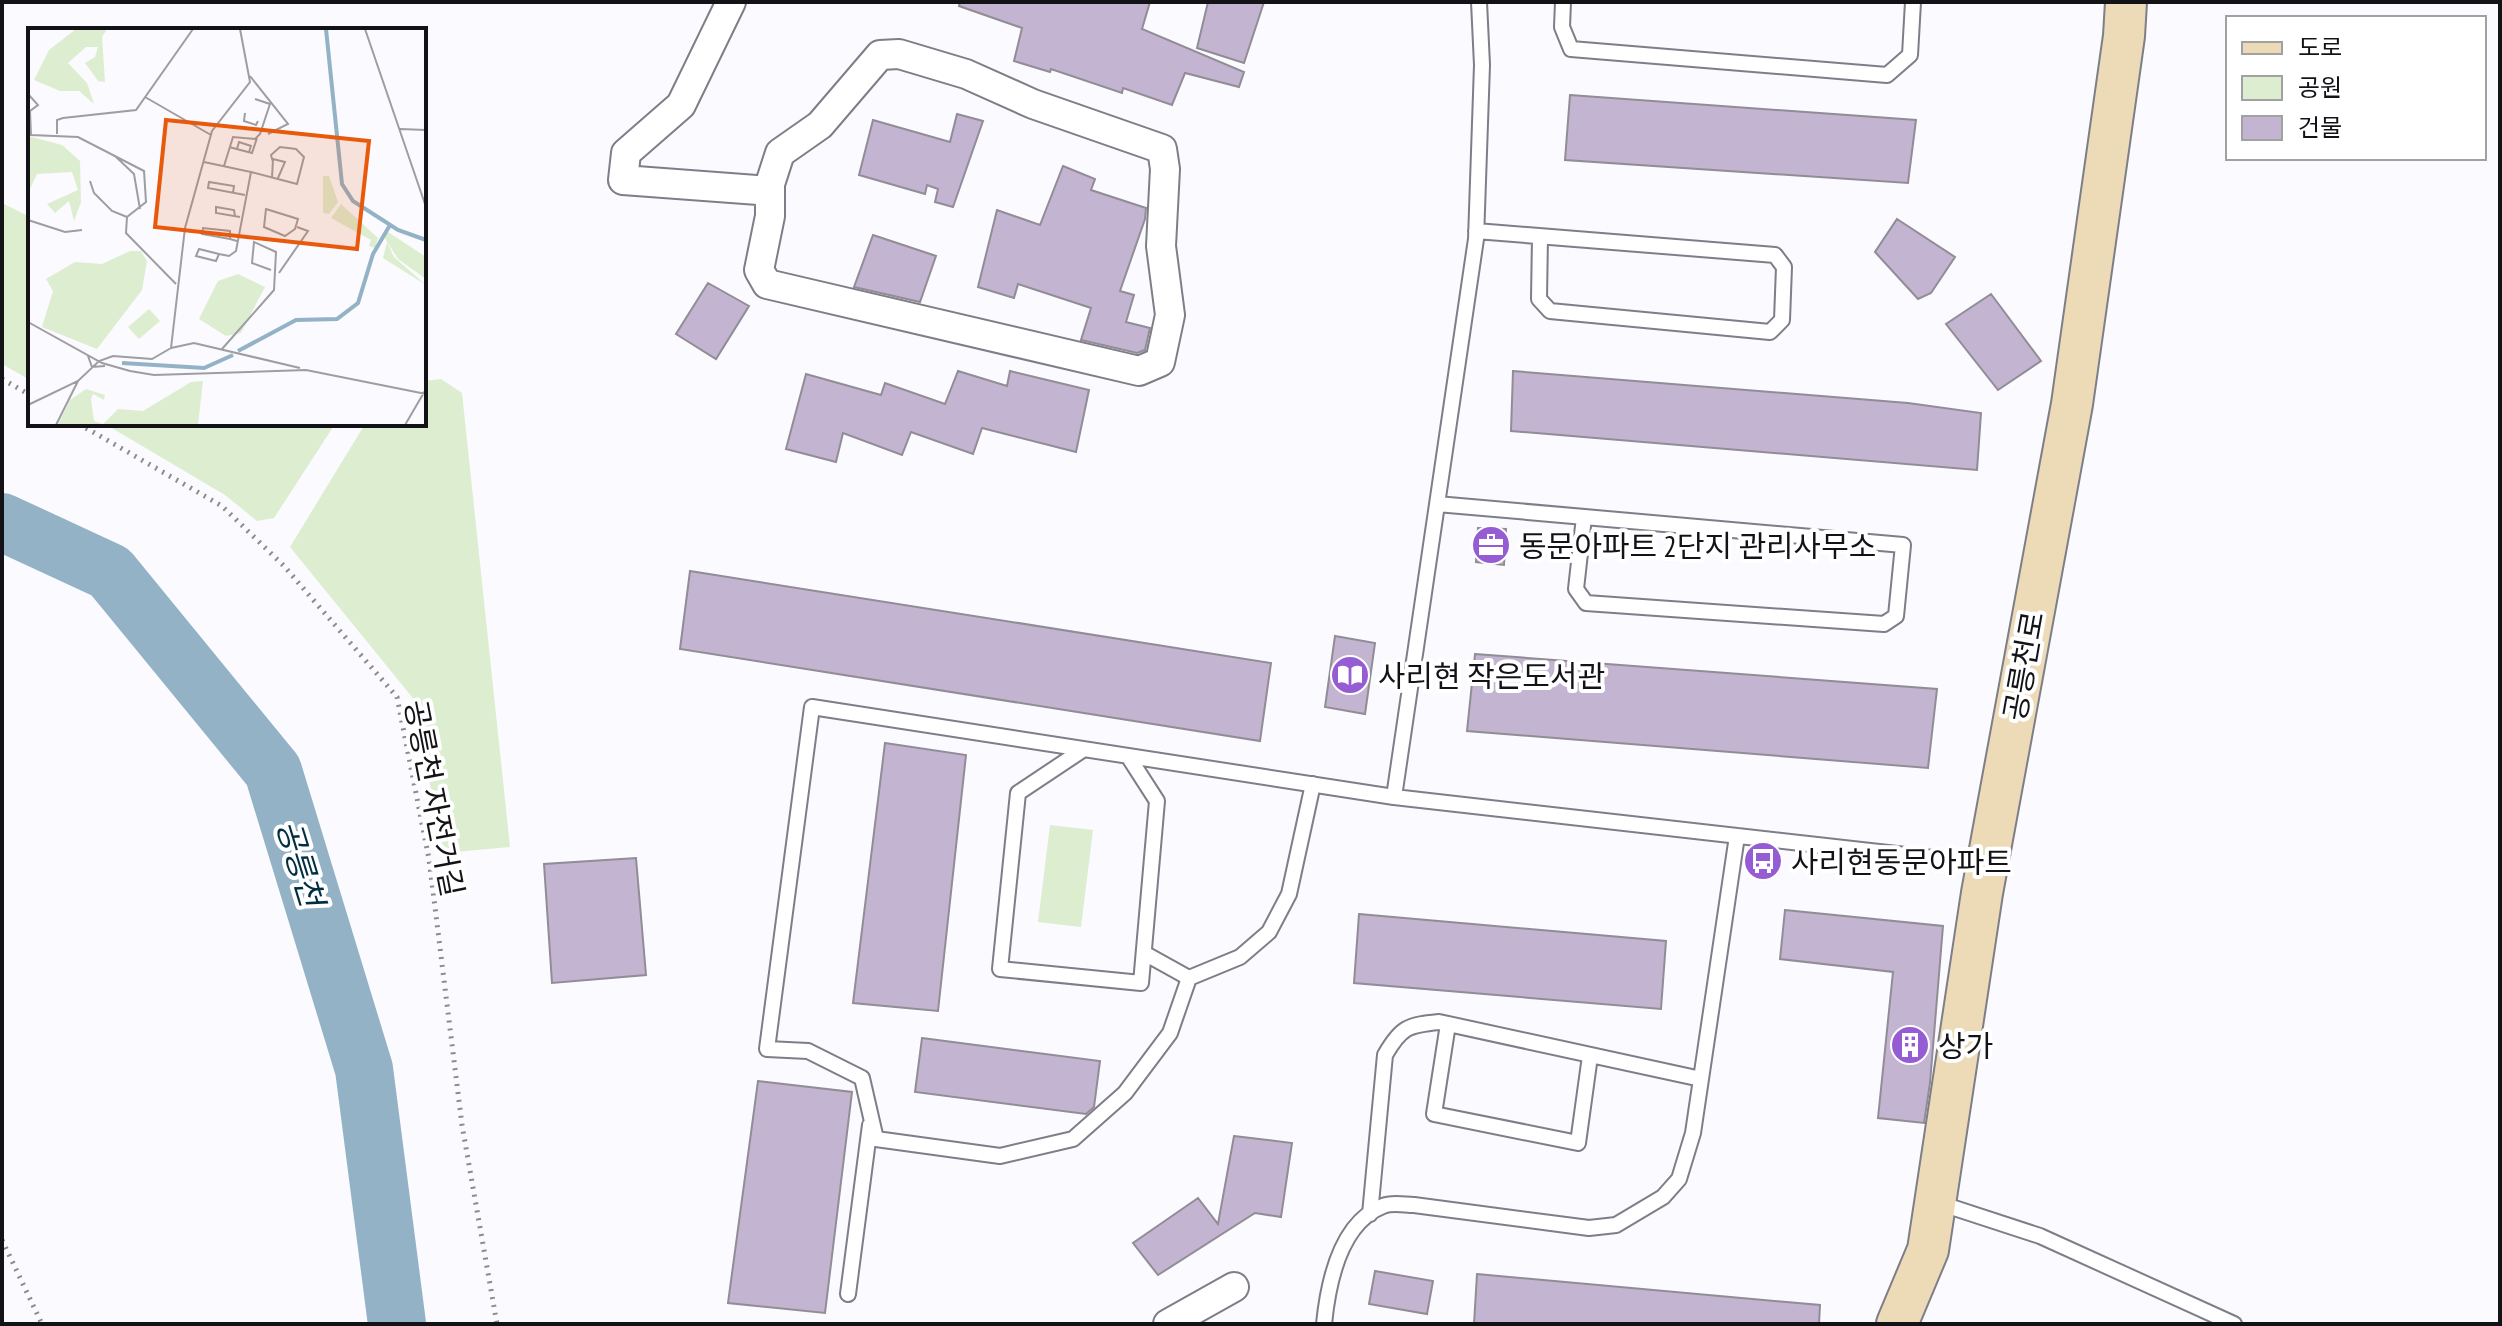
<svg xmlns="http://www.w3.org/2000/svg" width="2502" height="1326" font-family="'PT Sans Narrow','Noto Sans KR',sans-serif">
  <rect width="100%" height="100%" fill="#fafaff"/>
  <path fill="#ddedd0" d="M2,203L30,217V380L2,364Z
    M441,379L462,393L510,847L444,853L412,697L290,547L365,424H424V381Z
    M105,424H335L274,518L257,521L225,495Z
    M1050,825L1093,830L1081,927L1038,922Z"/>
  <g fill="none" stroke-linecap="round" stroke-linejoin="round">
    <path stroke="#93b2c5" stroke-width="58" d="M2,522L110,572L273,771L364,1069L397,1324"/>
  </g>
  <path fill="#c3b4d1" stroke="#918c95" stroke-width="2" d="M960,2H1150L1142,29L1244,72L1239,87L1185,73L1172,105L1123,88L1122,93L1051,69L1050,72L1014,61L1022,28L959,6Z
    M1208,2H1264L1244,63L1197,48Z
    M1570,95L1916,120L1908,183L1565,160Z
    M957,114L983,121L953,207L935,202L938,189L927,185L925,194L859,175L873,120L950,142Z
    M1063,166L1095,179L1091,190L1146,208L1145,219L1120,291L1134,295L1126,322L1150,328L1145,350L1137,353L1081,340L1091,308L1018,284L1014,298L978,287L997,210L1040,225Z
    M1897,219L1955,257L1931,293L1918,299L1875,252Z
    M873,235L936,256L920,302L854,287Z
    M708,283L749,306L716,359L676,334Z
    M1991,294L2041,361L1998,390L1946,324Z
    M958,371L1007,386L1010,371L1089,390L1076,452L982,428L973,454L911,432L902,455L843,433L836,462L786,449L806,374L881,395L885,383L945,404Z
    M1513,371L1908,403L1981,413L1977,470L1511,431Z
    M1478,528L1506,529L1504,565L1476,562Z
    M690,571L1271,663L1260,741L680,649Z
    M1335,636L1375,643L1365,714L1325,707Z
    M1475,654L1937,689L1928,768L1467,731Z
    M885,743L966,755L938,1011L853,1003Z
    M636,858L646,975L552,983L544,864Z
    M1785,910L1943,926L1930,1083L1924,1123L1878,1118L1893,972L1780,959Z
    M1359,914L1666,941L1661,1009L1354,983Z
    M922,1038L1100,1061L1094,1107L1086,1114L915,1092Z
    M758,1081L852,1092L825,1313L728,1303Z
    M1234,1136L1292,1143L1281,1217L1255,1213L1158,1275L1133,1243L1198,1198L1218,1224Z
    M1375,1271L1433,1281L1427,1314L1369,1304Z
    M1477,1274L1820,1305L1819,1324H1474Z"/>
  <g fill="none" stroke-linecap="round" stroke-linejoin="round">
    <g stroke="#7d7e87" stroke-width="18">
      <path id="lane" d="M1479,2L1482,65L1476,239L1394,797L1986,864
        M1563,2L1562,27L1571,49L1887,75L1910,55L1913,2
        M1476,231L1775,255L1784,267L1782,320L1770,332L1550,311L1539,299L1540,237
        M1437,504L1903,545L1896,616L1884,624L1586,603L1576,589L1584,517
        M1084,749L1018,793L1000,969L1141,983L1157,801L1128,756
        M1144,953L1189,978L1170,1033L1125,1093L1073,1139L1000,1156L876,1139L862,1078L808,1051L767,1049L812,707L1394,797
        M1189,978L1240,957L1269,932L1289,894L1313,784
        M1448,1024L1434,1114L1578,1143L1590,1056
        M1939,1203L2040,1236L2234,1324
        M1370,1214L1385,1055C1401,1027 1408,1025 1439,1022L1701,1079
        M848,1294L870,1125
        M1324,1324C1328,1284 1340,1223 1383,1206C1392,1202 1405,1205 1414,1205L1589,1228L1616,1225L1663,1197L1679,1179L1693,1133L1737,836"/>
    </g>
    <g stroke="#7d7e87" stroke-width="32">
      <path id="street" d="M731,2L681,105L626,153L623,180L770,191
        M899,54L966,74L1033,104L1162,149L1165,169L1161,246L1170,315L1160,362L1139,371L767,284L759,270L770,216V184L780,153L820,125L880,55Z
        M1168,1324L1234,1287"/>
    </g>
    <g stroke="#7d7e87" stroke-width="44">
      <path id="secondary" d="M1897,1324L1928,1250L1982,893L2072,404L2124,36L2126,2"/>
    </g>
    <path stroke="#8c8c90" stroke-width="5" stroke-dasharray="2 6" stroke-linecap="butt" d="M2,379L30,395
      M79,424L222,506L284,566L397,697L429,859L462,1125L497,1324
      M2,1240L42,1324"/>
    <use href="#lane" stroke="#fff" stroke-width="14"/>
    <use href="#street" stroke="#fff" stroke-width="28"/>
    <use href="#secondary" stroke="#eddab7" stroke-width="40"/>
  </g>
  <defs>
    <g id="office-disc" transform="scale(2)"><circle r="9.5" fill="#955cd4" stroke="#fff"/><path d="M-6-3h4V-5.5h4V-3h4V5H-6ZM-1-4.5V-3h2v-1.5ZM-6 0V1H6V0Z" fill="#fff"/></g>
    <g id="library-disc" transform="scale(2)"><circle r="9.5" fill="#955cd4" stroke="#fff"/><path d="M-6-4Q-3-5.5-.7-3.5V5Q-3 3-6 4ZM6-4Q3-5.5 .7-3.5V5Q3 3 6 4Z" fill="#fff"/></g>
    <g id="bus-disc" transform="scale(2)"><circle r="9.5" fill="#955cd4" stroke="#fff"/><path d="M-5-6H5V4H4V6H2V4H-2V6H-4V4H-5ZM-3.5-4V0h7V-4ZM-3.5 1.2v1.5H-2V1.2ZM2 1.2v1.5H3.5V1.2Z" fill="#fff"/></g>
    <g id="building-disc" transform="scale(2)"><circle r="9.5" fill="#955cd4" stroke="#fff"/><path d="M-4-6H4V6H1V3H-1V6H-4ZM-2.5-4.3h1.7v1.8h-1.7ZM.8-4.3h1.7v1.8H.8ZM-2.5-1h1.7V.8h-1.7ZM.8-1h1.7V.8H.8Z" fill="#fff"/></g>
  </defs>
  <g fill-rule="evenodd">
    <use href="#office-disc" x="1491" y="545"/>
    <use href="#library-disc" x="1350" y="675"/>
    <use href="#bus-disc" x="1763" y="861"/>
    <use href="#building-disc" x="1910" y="1045"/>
  </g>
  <g text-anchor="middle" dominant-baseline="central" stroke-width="8" stroke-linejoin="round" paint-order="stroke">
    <g font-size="30" fill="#131317" stroke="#fff" text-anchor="start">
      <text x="1519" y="545">동문아파트 2단지 관리사무소</text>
      <text x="1378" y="675">사리현 작은도서관</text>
      <text x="1791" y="861">사리현동문아파트</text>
      <text x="1938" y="1045">상가</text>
    </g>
    <g font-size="30" fill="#131317" stroke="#fff">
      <text transform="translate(2023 666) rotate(-80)">공릉천로</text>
      <text transform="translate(435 798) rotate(79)">공릉천 자전거길</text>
    </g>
    <g font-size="32" font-style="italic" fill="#022e42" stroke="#fff">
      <text transform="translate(301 863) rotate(73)">공릉천</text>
    </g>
  </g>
  <g transform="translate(28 28)">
    <rect width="398" height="398" fill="#fafaff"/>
    <path d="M48,1H79L74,9L77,54L70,53L57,35L67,29L70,19H58L40,35L59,55L66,76L51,63H32L6,52L21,22ZM0,108L34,117L52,133L53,174L46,193L41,173L27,185L19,176L50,162L44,144L9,146L0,165ZM295,148H301L310,174L301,186L295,185ZM313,176L350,210L347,220L341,218L343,212L303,190ZM360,204L398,229V251L370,231L356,209ZM359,214L366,229L398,257L355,230ZM102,223H113L119,233L114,262L69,321L14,299L25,263L18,251L47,234L74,236ZM210,246L237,259L213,305L198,308L171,291L190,253ZM121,281L132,293L111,311L100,299ZM175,353L170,397H30L42,372L58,361L77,367L76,372L65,366L63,371L66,393L75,396L90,381L115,383L163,354Z" fill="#ddedd0"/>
    <path fill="none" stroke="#93b2c5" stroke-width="4" d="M298,1L314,156L325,173L370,202L398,212M210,323L268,292L309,291L330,275L345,226L362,197M94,335L176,340L205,327"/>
    <path fill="none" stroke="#9e9ea2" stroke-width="2" d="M337,1L398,179M222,48L260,96L240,106M0,66L10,77L2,83L3,107L50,109L116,143L118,174L99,189L98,205L148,256M117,69L183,107M217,85L216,93L228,97L230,93M372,101L398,102M29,106V92L35,90L108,82L165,1M201,119L224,125L229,110M209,121L211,114L223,118L221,124M87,128L106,146L112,181M176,134L223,144L208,223L201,228L191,226L171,221L168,228L188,233L191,226M196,138L205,109L227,111L232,106L242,76L227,71M223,144L269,156L276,129L268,121L252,119L243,127L245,134M244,150L245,131L257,134L250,150M62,153L66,165L84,183L99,189M205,165L206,158L181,154L180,160L217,167M238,181L270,191L267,201L257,208L236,199ZM207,188L206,182L188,179V185L212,189M0,192L37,204L54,202M202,211V203L175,200L174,206L202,211L209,213M251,245L280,203L269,199M0,294L74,335L102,343L126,347L278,342L398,366M143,320L166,315L272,340M194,321L246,262L248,224L226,214L224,235L243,242M60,328L64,339L77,338M0,377L50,353L71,333L85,328L124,331L143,320L157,200L184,103L222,54L212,1M28,397L50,353M377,397L398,361"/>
    <path fill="#e8590c" fill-opacity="0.15" stroke="#e8590c" stroke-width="4" d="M138,92L341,113L329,221L127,199Z"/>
    <rect width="398" height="398" fill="none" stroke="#131317" stroke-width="4"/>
  </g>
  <rect width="2502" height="1326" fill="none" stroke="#131317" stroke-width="8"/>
  <rect x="2226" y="16" width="260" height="144" fill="#ffffff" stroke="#a1a1a2" stroke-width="2"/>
  <rect x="2242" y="42" width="40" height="12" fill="#eddab7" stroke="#a1a1a2" stroke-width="2"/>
  <text x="2298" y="56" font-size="24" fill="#131317">도로</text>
  <rect x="2242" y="76" width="40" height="24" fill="#ddedd0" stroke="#a1a1a2" stroke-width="2"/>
  <text x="2298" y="96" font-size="24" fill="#131317">공원</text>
  <rect x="2242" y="116" width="40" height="24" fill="#c3b4d1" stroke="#a1a1a2" stroke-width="2"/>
  <text x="2298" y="136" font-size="24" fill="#131317">건물</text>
</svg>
